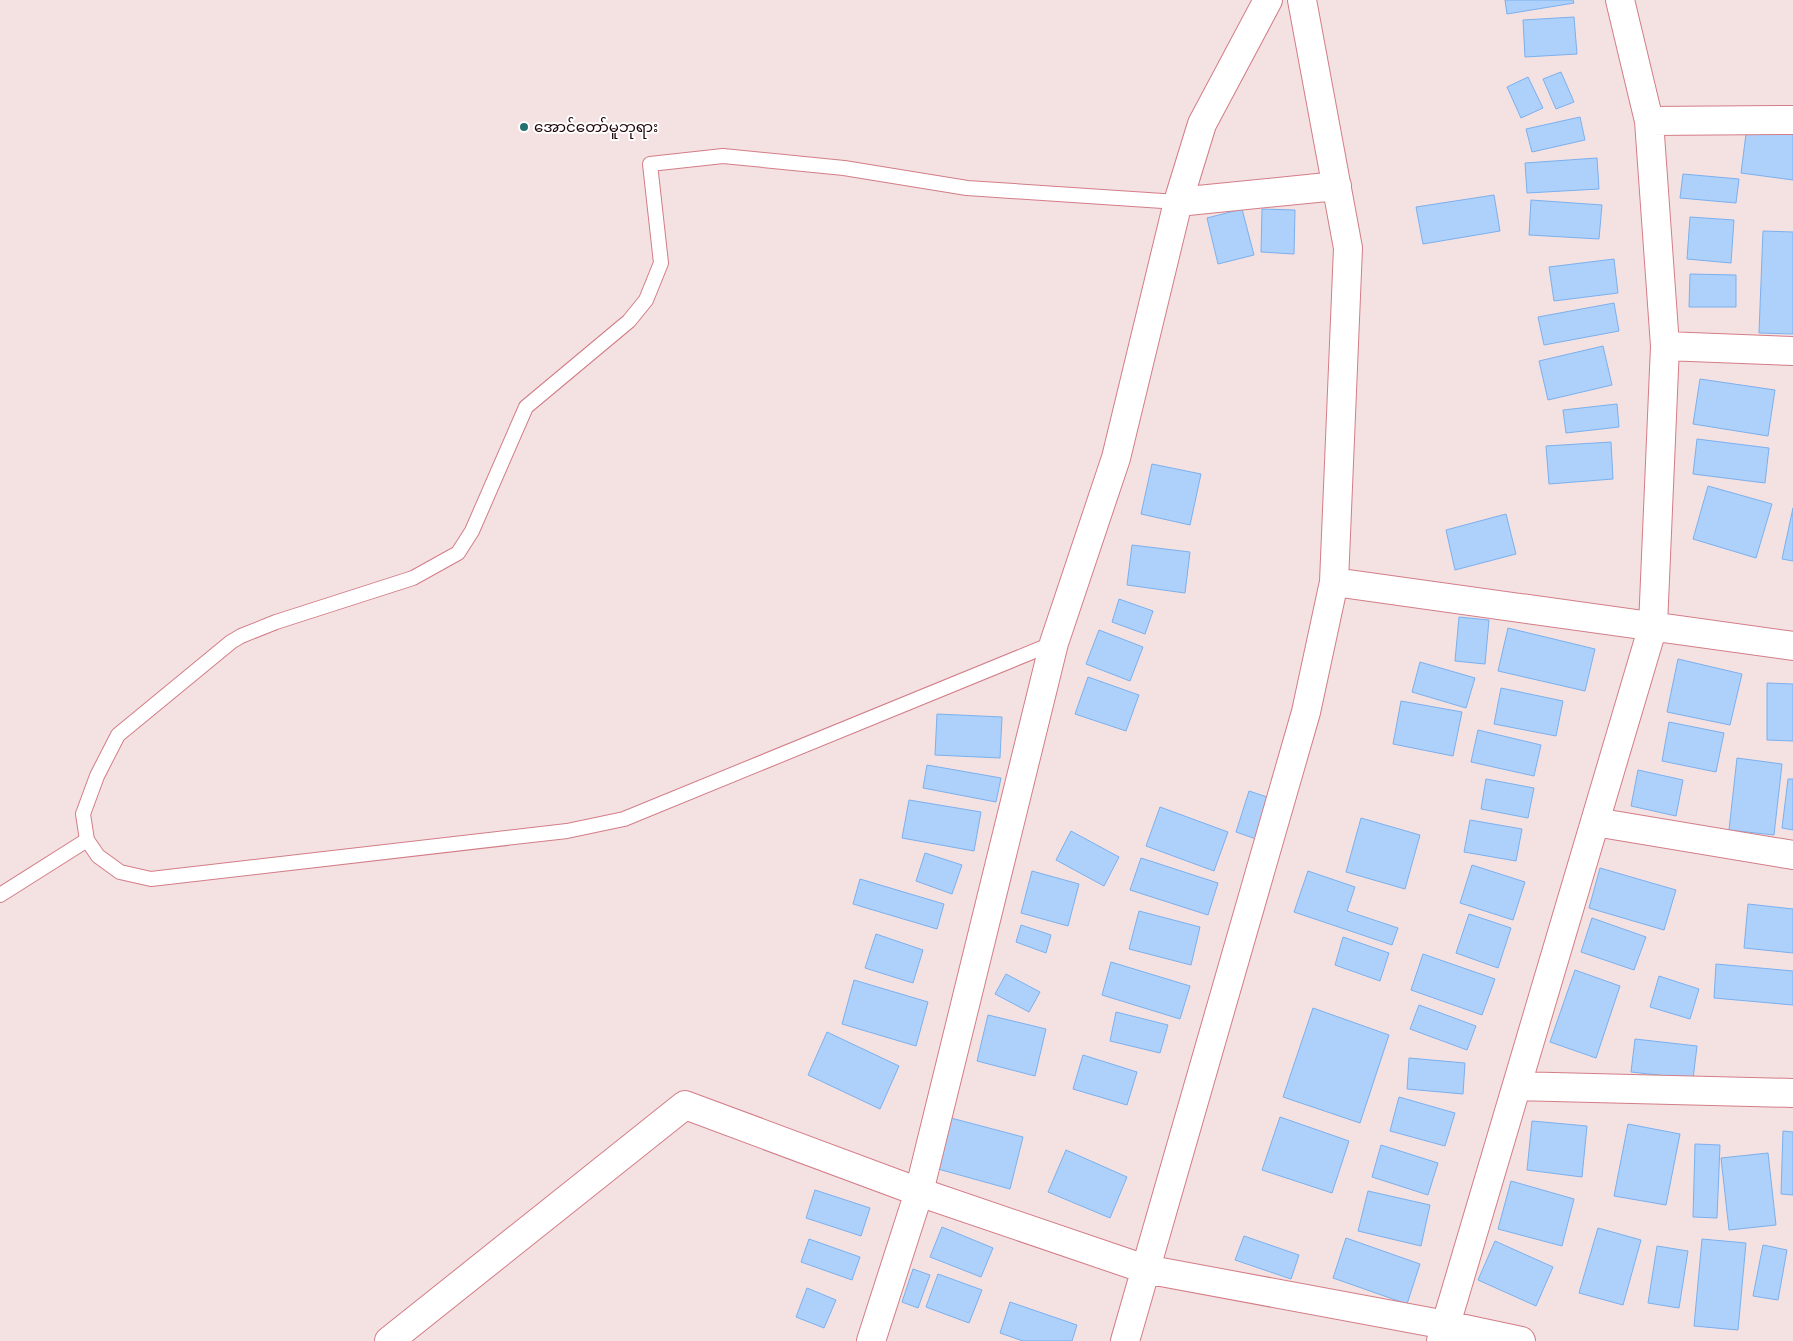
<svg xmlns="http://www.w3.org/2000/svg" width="1793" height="1341" font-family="'Times New Roman','Noto Sans Myanmar',serif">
  <rect width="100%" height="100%" fill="#f4e1e2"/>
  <path fill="#add1fb" stroke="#7bb0ee" d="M1505,0H1573L1574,3L1507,14Z
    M1574,17L1577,54L1525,57L1523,20Z
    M1561,72L1574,102L1556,109L1543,79Z
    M1528,77L1543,108L1521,118L1507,87Z
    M1580,117L1585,140L1532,152L1526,129Z
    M1747,126L1793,132V180L1741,173Z
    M1597,158L1599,189L1527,193L1525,163Z
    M1683,174L1739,179L1736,203L1680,198Z
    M1494,195L1500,231L1423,244L1416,207Z
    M1531,200L1602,205L1599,239L1529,235Z
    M1242,209L1254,255L1218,264L1207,218Z
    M1262,209L1295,210L1294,254L1261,252Z
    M1690,217L1734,220L1731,263L1687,259Z
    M1763,231L1793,232V334L1759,333Z
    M1614,259L1618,293L1554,301L1549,267Z
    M1690,274L1736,275V307H1689Z
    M1614,303L1619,331L1544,345L1538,317Z
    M1603,346L1612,385L1548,400L1539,361Z
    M1700,379L1775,390L1768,436L1693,424Z
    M1617,404L1619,427L1566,433L1563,410Z
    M1697,439L1769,448L1765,483L1693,474Z
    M1611,442L1613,479L1549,484L1546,446Z
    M1152,464L1201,474L1190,525L1141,514Z
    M1708,486L1772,504L1756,558L1693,539Z
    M1793,508V561L1782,559Z
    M1506,514L1516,554L1455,570L1446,530Z
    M1132,545L1190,552L1185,593L1127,585Z
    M1119,599L1153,611L1145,634L1112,622Z
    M1459,617L1489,620L1485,664L1455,661Z
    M1508,628L1595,649L1585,691L1498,671Z
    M1099,630L1143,647L1130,681L1086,664Z
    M1678,659L1742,674L1730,725L1667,712Z
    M1420,662L1475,678L1466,708L1412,692Z
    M1088,677L1139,695L1126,731L1075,714Z
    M1767,683L1793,684V741L1767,740Z
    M1501,688L1563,701L1556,736L1494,724Z
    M1401,701L1462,712L1453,756L1393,744Z
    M937,714L1002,717L1000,758L935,755Z
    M1669,722L1724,733L1716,772L1662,761Z
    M1478,730L1541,745L1534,776L1471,762Z
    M1737,758L1782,764L1774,835L1729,830Z
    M927,765L1001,778L996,802L923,788Z
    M1638,770L1683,780L1676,816L1631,806Z
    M1486,779L1534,788L1528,818L1481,809Z
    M1788,779H1793V830L1782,828Z
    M1249,791L1270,798L1256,839L1236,832Z
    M909,800L981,812L974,851L902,838Z
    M1160,807L1228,832L1214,871L1146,846Z
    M1361,818L1420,835L1405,889L1346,872Z
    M1470,820L1522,829L1516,861L1464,852Z
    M1071,831L1119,857L1104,886L1056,860Z
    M925,853L962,865L952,894L916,881Z
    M1141,858L1218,883L1208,915L1130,890Z
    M1472,865L1525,882L1513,920L1460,903Z
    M1600,868L1676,890L1664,930L1589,908Z
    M1032,871L1079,884L1068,926L1021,913Z
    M1308,871L1355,887L1347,911L1398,928L1392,945L1294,912Z
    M860,879L944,904L937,929L853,904Z
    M1748,904L1793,909V953L1744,948Z
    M1139,911L1200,927L1191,965L1129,949Z
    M1469,914L1511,928L1498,968L1456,953Z
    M1592,918L1646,937L1634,970L1581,952Z
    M1021,925L1051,935L1046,953L1016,942Z
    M876,934L923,950L913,983L865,968Z
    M1343,937L1389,953L1380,981L1335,965Z
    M1423,954L1495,979L1482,1015L1411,990Z
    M1111,962L1190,986L1180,1019L1102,995Z
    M1716,964L1793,971V1005L1714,998Z
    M1575,970L1620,986L1596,1058L1550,1042Z
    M1006,974L1040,992L1029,1012L995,994Z
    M1659,976L1699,989L1690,1019L1650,1007Z
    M854,980L928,1002L916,1046L842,1024Z
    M1419,1005L1476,1026L1467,1050L1410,1029Z
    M1313,1008L1389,1035L1360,1123L1283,1097Z
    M1116,1012L1168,1025L1160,1053L1110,1041Z
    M988,1015L1046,1029L1035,1076L977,1061Z
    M827,1032L899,1066L880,1109L808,1075Z
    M1635,1039L1697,1046L1693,1079L1631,1072Z
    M1083,1055L1137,1072L1127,1105L1073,1089Z
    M1409,1058L1465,1063L1463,1094L1407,1089Z
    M1399,1097L1455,1113L1445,1146L1390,1131Z
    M1280,1117L1349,1141L1332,1193L1262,1170Z
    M951,1118L1023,1137L1010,1189L938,1169Z
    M1532,1121L1587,1126L1582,1177L1527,1170Z
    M1628,1124L1680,1134L1666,1205L1614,1196Z
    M1783,1131L1793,1132V1195L1781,1194Z
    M1695,1144L1720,1145L1717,1218L1693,1217Z
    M1381,1145L1438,1163L1428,1195L1372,1177Z
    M1066,1150L1127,1177L1110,1218L1048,1192Z
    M1768,1153L1776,1225L1729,1230L1721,1158Z
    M1511,1181L1574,1199L1562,1246L1498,1229Z
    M815,1190L870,1208L861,1236L806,1218Z
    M1368,1191L1430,1205L1421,1246L1358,1231Z
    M942,1227L993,1248L981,1277L930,1257Z
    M1598,1228L1641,1240L1623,1305L1579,1293Z
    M1244,1236L1299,1255L1291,1279L1235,1260Z
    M1346,1238L1420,1264L1407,1304L1333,1278Z
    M809,1239L860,1257L852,1280L801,1262Z
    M1702,1239L1746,1243L1738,1330L1694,1326Z
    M1495,1241L1553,1267L1536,1306L1478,1280Z
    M1763,1245L1787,1250L1778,1300L1753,1296Z
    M1657,1246L1688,1251L1679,1308L1648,1303Z
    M913,1269L930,1275L918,1308L902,1302Z
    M938,1274L982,1290L969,1323L926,1307Z
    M807,1288L836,1300L824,1328L796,1317Z
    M1010,1302L1077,1325L1072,1341H1023L1000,1333Z"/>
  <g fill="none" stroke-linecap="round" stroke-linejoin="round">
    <g stroke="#d37d86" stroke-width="16">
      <path id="lane" d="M1054,643L624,819L567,831L151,879L120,872L98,856L87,840L83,814L97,776L118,735L231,642L241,636L276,622L413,578L458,553L472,531L526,407L629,321L646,300L661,263L650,164L723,156L844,168L967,188L1178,202
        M0,895L87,840"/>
    </g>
    <g stroke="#d37d86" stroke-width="30">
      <path id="street" d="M1649,121L1793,120
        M1178,202L1337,186
        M1665,346L1793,351
        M1334,582L1793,646
        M1595,822L1793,855
        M1517,1086L1793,1093
        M389,1341L685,1105L919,1192L1145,1269L1446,1325L1521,1341
        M871,1341L919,1192L1054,643L1116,458L1178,202L1202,124L1268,0
        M1125,1341L1306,712L1334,582L1348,248L1302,0
        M1441,1341L1653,626L1665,346L1649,121L1620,0"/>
    </g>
    <use href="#lane" stroke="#fff" stroke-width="14"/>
    <use href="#street" stroke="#fff" stroke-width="28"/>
  </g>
  <circle fill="#26706f" stroke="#fff" stroke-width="2" cx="524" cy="127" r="5"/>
  <g text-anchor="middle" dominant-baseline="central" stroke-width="4" stroke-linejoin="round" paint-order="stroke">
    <g font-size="15" fill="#1f0307" stroke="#fff" text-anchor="start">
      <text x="534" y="127">အောင်တော်မူဘုရား</text>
    </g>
  </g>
</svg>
